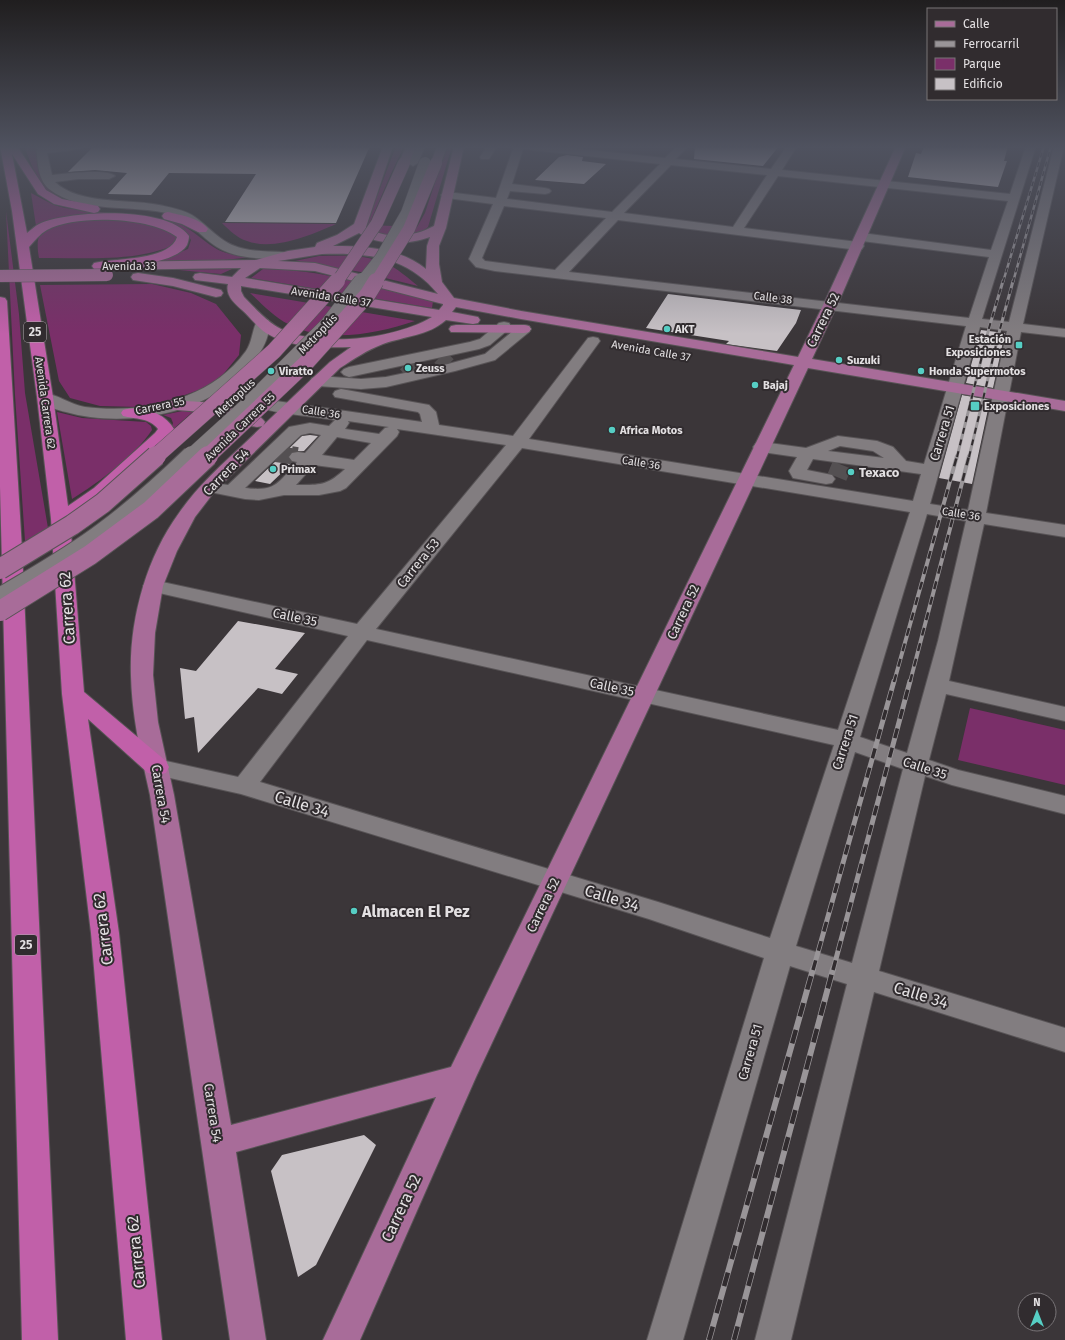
<svg xmlns="http://www.w3.org/2000/svg" width="1065" height="1340" font-family="'Fira Sans',sans-serif">
  <rect width="100%" height="100%" fill="#3b3639"/>
  <path fill="#7a2f69" d="M24,146H36L40,169L56,192L159,211C132,209 69,209 48,192C35,181 31,161 24,146Z
    M396,146H404L390,176L369,225L417,227L425,213L447,146H452L428,227C419,236 397,237 385,235C379,234 372,230 366,228V225Z
    M31,193L54,205L65,208L170,220C188,225 200,239 215,248C226,255 240,255 252,257L215,261L151,262L173,255L188,249L191,240C186,230 176,225 166,221C154,218 142,218 130,216C97,213 67,212 36,226Z
    M6,211L19,314L25,393L48,528L25,541L15,395Z
    M74,220H114L145,222L175,233L177,238L174,245C133,263 83,257 39,258C33,226 48,227 74,220Z
    M222,223L336,224C311,235 274,251 247,241C237,238 229,230 222,223Z
    M319,256C341,256 364,254 385,263C397,268 408,278 418,286L361,272L295,261Z
    M232,269L221,274L179,270H127Z
    M263,269C321,269 377,287 433,301L432,308L251,278Z
    M152,284L191,293L216,304L241,335L239,355L221,377L205,388L173,399L140,407L100,406L70,398L59,381L40,285Z
    M250,293L415,321C376,334 326,344 288,324C274,317 262,304 250,293Z
    M197,408L170,432L173,423L171,418L163,415Z
    M57,412L82,418L146,422L151,426L152,430C134,457 99,482 72,499Z
    M970,708L1065,730V785L958,760Z"/>
  <path fill="#c7c1c5" d="M94,146H370L336,223L225,222L256,174L169,173L151,195L108,194L127,173L95,170L68,172Z
    M695,146H779L763,166L694,159Z
    M924,146H1008L1004,161H1007L998,187L908,177L916,153L921,154Z
    M567,155L583,157L582,161L606,164L584,184L535,180L559,157Z
    M668,294L766,306L801,310L796,323L777,351L726,344L729,341L646,328Z
    M981,330L1005,333L993,388L966,383Z
    M962,395L990,400L972,484L939,478Z
    M310,435L318,436L304,451L291,452L288,457L292,463L270,484L255,481L302,436Z
    M238,621L305,633L275,669L298,674L282,694L258,688L198,753L194,717L185,719L180,668L196,671Z
    M364,1135L376,1145L316,1265L298,1277L271,1171L282,1155Z"/>
  <g fill="none" stroke-linecap="round" stroke-linejoin="round">
    <path stroke="#545052" stroke-width="16" stroke-dasharray="16 8" stroke-linecap="butt" d="M440,357L448,365
      M406,364L413,372
      M276,454L297,457"/>
    <path stroke="#545052" stroke-width="20" stroke-dasharray="20 10" stroke-linecap="butt" d="M291,456L297,457
      M837,477L842,465"/>
    <g stroke="#585456" stroke-width="2">
      <path id="minor" d="M36,146H85L80,149L47,153L52,175C63,174 108,168 115,176L109,179H78L55,182C80,206 132,198 164,206C173,208 183,210 192,215C205,223 215,236 228,243C245,252 264,251 282,252L287,253L288,256L287,259L282,260C261,258 235,259 217,247C201,237 189,220 170,214C133,204 80,214 49,189C37,179 38,160 36,146Z
        M415,146H425L418,163L413,166L408,163Z
        M487,146H497L489,159H481L480,157Z
        M514,146H551L665,158L677,146H688L676,159L771,169L787,146H797L782,170L1010,194L1026,146H1036L982,319L1009,322L1054,146H1064L1023,324L1065,329V337L1021,332L986,513L1065,525V537L984,524L949,681L1065,707V721L946,694L929,760L958,770L1065,796V814L952,785L925,776L879,971L1065,1028V1052L874,992L791,1340H755L847,984L790,966L683,1340H647L764,958L649,919L241,794L148,773L145,767L148,761L157,759L238,777L348,636L146,590L143,586L146,582L153,580L357,624L506,445L397,429L399,432L397,436L346,488L340,491L319,495H284L259,500L245,499L215,493L212,489L215,485L221,484L228,485L289,427L310,423L329,426L335,420C301,414 249,414 223,389C181,418 114,426 66,412C57,410 43,406 37,397L39,394C52,390 69,405 85,407C142,414 210,401 246,351C253,341 252,328 258,320L263,319L268,320L270,323C268,348 252,366 233,381C245,394 260,399 276,401L422,422L420,414L418,412L335,397L333,394L335,391L341,389L429,405L436,412L439,425L513,436L588,338L593,337L598,338L600,341L529,439L913,501L921,474L813,459L807,470L832,475L835,479L832,483L826,484L793,478L789,471L797,457L756,451L753,447L756,443L762,442L806,448L838,436L877,441L893,447L906,461L924,464L966,326L495,271L476,267L469,259L493,204L447,198L443,197L441,195L443,193L447,192L496,198ZM523,149L660,164L612,212L507,199L510,191L545,194L549,193L551,191L549,189L545,188L512,184ZM671,165L767,175L733,227L624,213ZM778,176L1008,201L991,250L862,233L858,234L856,237L858,240L862,241L989,257L969,318L569,272L618,220L858,250L862,249L864,246L862,243L858,242L744,228ZM504,206L606,218L555,270L485,261L482,258ZM980,327L1007,331L968,510L930,504ZM348,421L389,427L385,428L379,434L345,429L349,423ZM310,433L321,435L305,453L298,452L292,453L289,457L292,461L297,462C278,483 276,492 245,488L301,435ZM337,437L371,443L354,460L322,455ZM840,446L873,451L884,458L828,451ZM522,448L910,512L838,730L376,629ZM314,465L345,469C327,486 320,485 296,485ZM927,514L966,521L938,641L907,753L860,737ZM367,640L834,745L770,938L658,902L260,782ZM855,752L903,769L852,963L796,946Z
        M504,322L509,323L511,326L509,329L490,345L479,349L349,377L344,375L341,372L344,369L349,367L470,342L480,339L499,323Z
        M524,325L529,326L531,329L529,332L495,360L455,371L386,387L361,389L318,386L312,384L310,381L312,378L318,376L361,379L386,377L448,364L485,354L519,326Z"/>
    </g>
    <g stroke="#585456" stroke-width="2">
      <path id="major" d="M383,146H393L366,227C386,240 414,237 434,226L454,146H464L446,228L439,246V264L442,282L454,298L521,311L798,357L826,299L896,146H906L840,299L812,359L1065,401V411L808,368L476,1077L360,1340H323L436,1097L236,1152L266,1340H230L150,795C141,755 132,717 131,676C129,621 146,558 179,513C197,487 221,465 245,443C273,416 301,389 330,362L351,347C324,348 290,348 266,333C257,327 250,317 242,310C234,303 225,295 228,284L195,280L193,277L195,274L200,273L232,277L241,268L105,270L100,269L98,266L100,263L105,262L256,260L288,251L315,247L317,243L337,235L354,224ZM359,233C378,246 408,245 430,237L427,246L426,269C400,248 366,246 333,246ZM322,254C368,253 407,256 438,294L315,263L278,261ZM260,268L315,271L443,304V305L439,310L245,278ZM241,286L432,317C395,339 320,348 281,329C267,322 255,308 244,297L241,291ZM456,307L521,319L794,365L451,1067L231,1125L174,795L158,722L153,675L155,633L163,586L177,551L195,517L215,491L340,368C354,359 367,350 383,344C405,336 428,336 446,320L473,324L478,323L480,320L478,317L452,312Z
        M406,146H416L409,163L404,166L399,163Z
        M437,146H447L441,163L436,166L431,163Z
        M138,273L173,278L221,290L223,293L221,296L216,297L173,286L133,280L131,277L133,274Z
        M456,325H524L529,326L531,329L529,332L524,333L451,332L449,329L451,326Z
        M170,401C193,401 251,402 265,422L263,426L257,427L251,426L231,416L215,413L164,409L162,406L164,403Z"/>
    </g>
    <g stroke="#585456" stroke-width="2">
      <path id="highway" d="M0,146H17L46,190L62,199L98,206L100,209L98,212L94,213L54,204L38,194L12,154L27,233C31,230 35,226 39,224C70,210 168,206 189,236C189,239 188,242 187,245C176,264 119,268 99,270L94,269L92,266L94,263C114,258 170,261 177,237C151,217 76,214 47,230C40,234 35,240 29,247L53,397L68,506L94,488L155,433L158,429C150,418 135,419 123,416L121,413L123,410C142,405 165,413 174,429L168,440L106,496L70,521L84,692L166,761L169,767L166,773L157,775L148,773L88,719L119,933L162,1340H126L91,933L62,694L51,519L37,397L12,211Z
        M168,212C180,215 200,218 208,229L206,232H198L182,224L164,219L162,216L164,213Z
        M0,297L5,298L7,301L22,549L58,1340H22L0,487Z"/>
    </g>
    <use href="#minor" fill="#827d80" fill-rule="evenodd"/>
    <use href="#major" fill="#a86c99" fill-rule="evenodd"/>
    <use href="#highway" fill="#c160a9" fill-rule="evenodd"/>
    <g stroke="#999598" stroke-width="2.5">
      <path id="rail-far4" d="M1003,282L1044,146
        M1013,282L1051,146"/>
    </g>
    <g stroke="#999598" stroke-width="3">
      <path id="rail-far3" d="M957,457L989,328L1003,281
        M969,457L1000,329L1013,281"/>
    </g>
    <g stroke="#999598" stroke-width="4">
      <path id="rail-far2" d="M894,682L957,456
        M910,682L969,456"/>
    </g>
    <g stroke="#999598" stroke-width="5">
      <path id="rail-far1" d="M813,970L894,681
        M833,970L910,681"/>
    </g>
    <g stroke="#999598" stroke-width="6">
      <path id="rail" d="M709,1340L813,969
        M734,1340L833,969"/>
    </g>
    <use href="#rail-far4" stroke="#312c2f" stroke-width="1.5" stroke-dasharray="5" stroke-linecap="butt"/>
    <use href="#rail-far3" stroke="#312c2f" stroke-width="2" stroke-dasharray="6" stroke-linecap="butt"/>
    <use href="#rail-far2" stroke="#312c2f" stroke-width="2.5" stroke-dasharray="8" stroke-linecap="butt"/>
    <use href="#rail-far1" stroke="#312c2f" stroke-width="3.5" stroke-dasharray="10" stroke-linecap="butt"/>
    <use href="#rail" stroke="#312c2f" stroke-width="4.5" stroke-dasharray="14" stroke-linecap="butt"/>
    <g stroke="#585456" stroke-width="13" stroke-linecap="butt">
      <path id="minor-bridge-far2" d="M362,282L381,258L407,213L425,163"/>
    </g>
    <g stroke="#585456" stroke-width="17" stroke-linecap="butt">
      <path id="minor-bridge-far1" d="M191,457L246,407L328,325L362,281"/>
    </g>
    <g stroke="#585456" stroke-width="22" stroke-linecap="butt">
      <path id="minor-bridge" d="M0,598C35,577 71,557 104,532C135,509 164,483 192,456"/>
    </g>
    <g stroke="#585456" stroke-width="13" stroke-linecap="butt">
      <path id="major-bridge-far2" d="M0,276L107,275
        M337,282L377,223L404,163
        M376,282L409,229L436,163"/>
    </g>
    <g stroke="#585456" stroke-width="17" stroke-linecap="butt">
      <path id="major-bridge-far1" d="M155,457L274,351L337,281
        M207,457L306,363L368,294L376,281"/>
    </g>
    <g stroke="#585456" stroke-width="22" stroke-linecap="butt">
      <path id="major-bridge" d="M0,569L72,525L103,503L156,456
        M0,611L90,555L151,510L208,456"/>
    </g>
    <use href="#minor-bridge-far2" stroke="#827d80" stroke-width="12"/>
    <use href="#minor-bridge-far1" stroke="#827d80" stroke-width="16"/>
    <use href="#minor-bridge" stroke="#827d80" stroke-width="20"/>
    <use href="#major-bridge-far2" stroke="#a86c99" stroke-width="12"/>
    <use href="#major-bridge-far1" stroke="#a86c99" stroke-width="16"/>
    <use href="#major-bridge" stroke="#a86c99" stroke-width="20"/>
  </g>
  <linearGradient id="sky" x2="0" y2="1"><stop stop-color="#201e1f"/><stop offset="0.44" stop-color="#4f525f"/><stop offset="1" stop-color="#4f525f" stop-opacity="0"/></linearGradient>
  <rect width="1065" height="334" fill="url(#sky)"/>
  <g fill="#56cec4" stroke="#312c2f" stroke-width="1.5">
    <circle cx="667" cy="329" r="4"/>
    <rect x="1015" y="341" width="8" height="8" rx="2"/>
    <circle cx="839" cy="360" r="4"/>
    <circle cx="408" cy="368" r="4"/>
    <circle cx="271" cy="371" r="4"/>
    <circle cx="921" cy="371" r="4"/>
    <circle cx="755" cy="385" r="4"/>
    <rect x="970" y="401" width="10" height="10" rx="2"/>
    <circle cx="612" cy="430" r="4"/>
    <circle cx="273" cy="469" r="4"/>
    <circle cx="851" cy="472" r="4"/>
    <circle cx="354" cy="911" r="4"/>
  </g>
  <g text-anchor="middle" dominant-baseline="central" stroke-width="4" stroke-linejoin="round" paint-order="stroke">
    <g font-size="11" fill="#e3e0e2" stroke="#312c2f">
      <text x="129" y="266">Avenida 33</text>
      <text transform="translate(331 297) rotate(9)">Avenida Calle 37</text>
      <text transform="translate(773 298) rotate(7)">Calle 38</text>
      <text transform="translate(318 334) rotate(-46)">Metroplús</text>
      <text transform="translate(651 351) rotate(10)">Avenida Calle 37</text>
      <text transform="translate(235 398) rotate(-43)">Metroplus</text>
      <text transform="translate(45 403) rotate(82)">Avenida Carrera 62</text>
      <text transform="translate(160 406) rotate(-12)">Carrera 55</text>
      <text transform="translate(321 412) rotate(9)">Calle 36</text>
      <text transform="translate(240 427) rotate(-44)">Avenida Carrera 55</text>
      <text transform="translate(641 463) rotate(9)">Calle 36</text>
      <text transform="translate(961 514) rotate(9)">Calle 36</text>
    </g>
    <g font-size="11" font-weight="bold" fill="#e3e0e2" stroke="#312c2f" text-anchor="start">
      <text x="675" y="329">AKT</text>
      <text x="1011" y="339" text-anchor="end">Estación<tspan x="1011" dy="13">Exposiciones</tspan></text>
      <text x="847" y="360">Suzuki</text>
      <text x="416" y="368">Zeuss</text>
      <text x="279" y="371">Viratto</text>
      <text x="929" y="371">Honda Supermotos</text>
      <text x="763" y="385">Bajaj</text>
      <text x="984" y="406">Exposiciones</text>
      <text x="620" y="430">Africa Motos</text>
      <text x="281" y="469">Primax</text>
    </g>
    <g fill="#312c2f" stroke="#aeaaac" stroke-width="1">
      <rect x="24" y="322" width="22" height="20" rx="3"/>
      <rect x="15" y="935" width="22" height="20" rx="3"/>
    </g>
    <g font-size="12" font-weight="bold" fill="#e3e0e2">
      <text x="35" y="332">25</text>
      <text x="26" y="945">25</text>
    </g>
    <g font-size="13" fill="#e3e0e2" stroke="#312c2f">
      <text transform="translate(823 320) rotate(-64)">Carrera 52</text>
      <text transform="translate(942 433) rotate(-73)">Carrera 51</text>
      <text transform="translate(226 472) rotate(-46)">Carrera 54</text>
      <text transform="translate(418 563) rotate(-51)">Carrera 53</text>
      <text transform="translate(683 612) rotate(-65)">Carrera 52</text>
      <text transform="translate(295 617) rotate(12)">Calle 35</text>
      <text transform="translate(612 687) rotate(12)">Calle 35</text>
      <text transform="translate(845 742) rotate(-72)">Carrera 51</text>
      <text transform="translate(925 768) rotate(18)">Calle 35</text>
      <text transform="translate(161 794) rotate(80)">Carrera 54</text>
      <text transform="translate(543 905) rotate(-64)">Carrera 52</text>
      <text transform="translate(750 1052) rotate(-74)">Carrera 51</text>
      <text transform="translate(213 1113) rotate(81)">Carrera 54</text>
    </g>
    <g font-size="13" font-weight="bold" fill="#e3e0e2" stroke="#312c2f" text-anchor="start">
      <text x="859" y="472">Texaco</text>
    </g>
    <g font-size="16" fill="#e3e0e2" stroke="#312c2f">
      <text transform="translate(67 608) rotate(-94)">Carrera 62</text>
      <text transform="translate(302 804) rotate(17)">Calle 34</text>
      <text transform="translate(612 898) rotate(17)">Calle 34</text>
      <text transform="translate(103 929) rotate(-97)">Carrera 62</text>
      <text transform="translate(921 995) rotate(17)">Calle 34</text>
      <text transform="translate(401 1208) rotate(-65)">Carrera 52</text>
      <text transform="translate(136 1252) rotate(-96)">Carrera 62</text>
    </g>
    <g font-size="16" font-weight="bold" fill="#e3e0e2" stroke="#312c2f" text-anchor="start">
      <text x="362" y="911">Almacen El Pez</text>
    </g>
  </g>
  <rect x="927" y="8" width="130" height="92" fill="#312c2f" stroke="#787477"/>
  <rect x="935" y="21" width="20" height="6" fill="#a86c99" stroke="#787477"/>
  <text x="963" y="28" font-size="12" fill="#e3e0e2">Calle</text>
  <rect x="935" y="41" width="20" height="6" fill="#999598" stroke="#787477"/>
  <text x="963" y="48" font-size="12" fill="#e3e0e2">Ferrocarril</text>
  <rect x="935" y="58" width="20" height="12" fill="#7a2f69" stroke="#787477"/>
  <text x="963" y="68" font-size="12" fill="#e3e0e2">Parque</text>
  <rect x="935" y="78" width="20" height="12" fill="#c7c1c5" stroke="#787477"/>
  <text x="963" y="88" font-size="12" fill="#e3e0e2">Edificio</text>
  <g transform="translate(1037 1312)"><circle r="19" fill="#312c2f" stroke="#787477"/>
  <path d="M0-3L7 15L0 10L-7 15Z" fill="#56cec4"/>
  <text y="-6" font-size="11" font-weight="bold" text-anchor="middle" fill="#e3e0e2">N</text>
  </g>
</svg>
